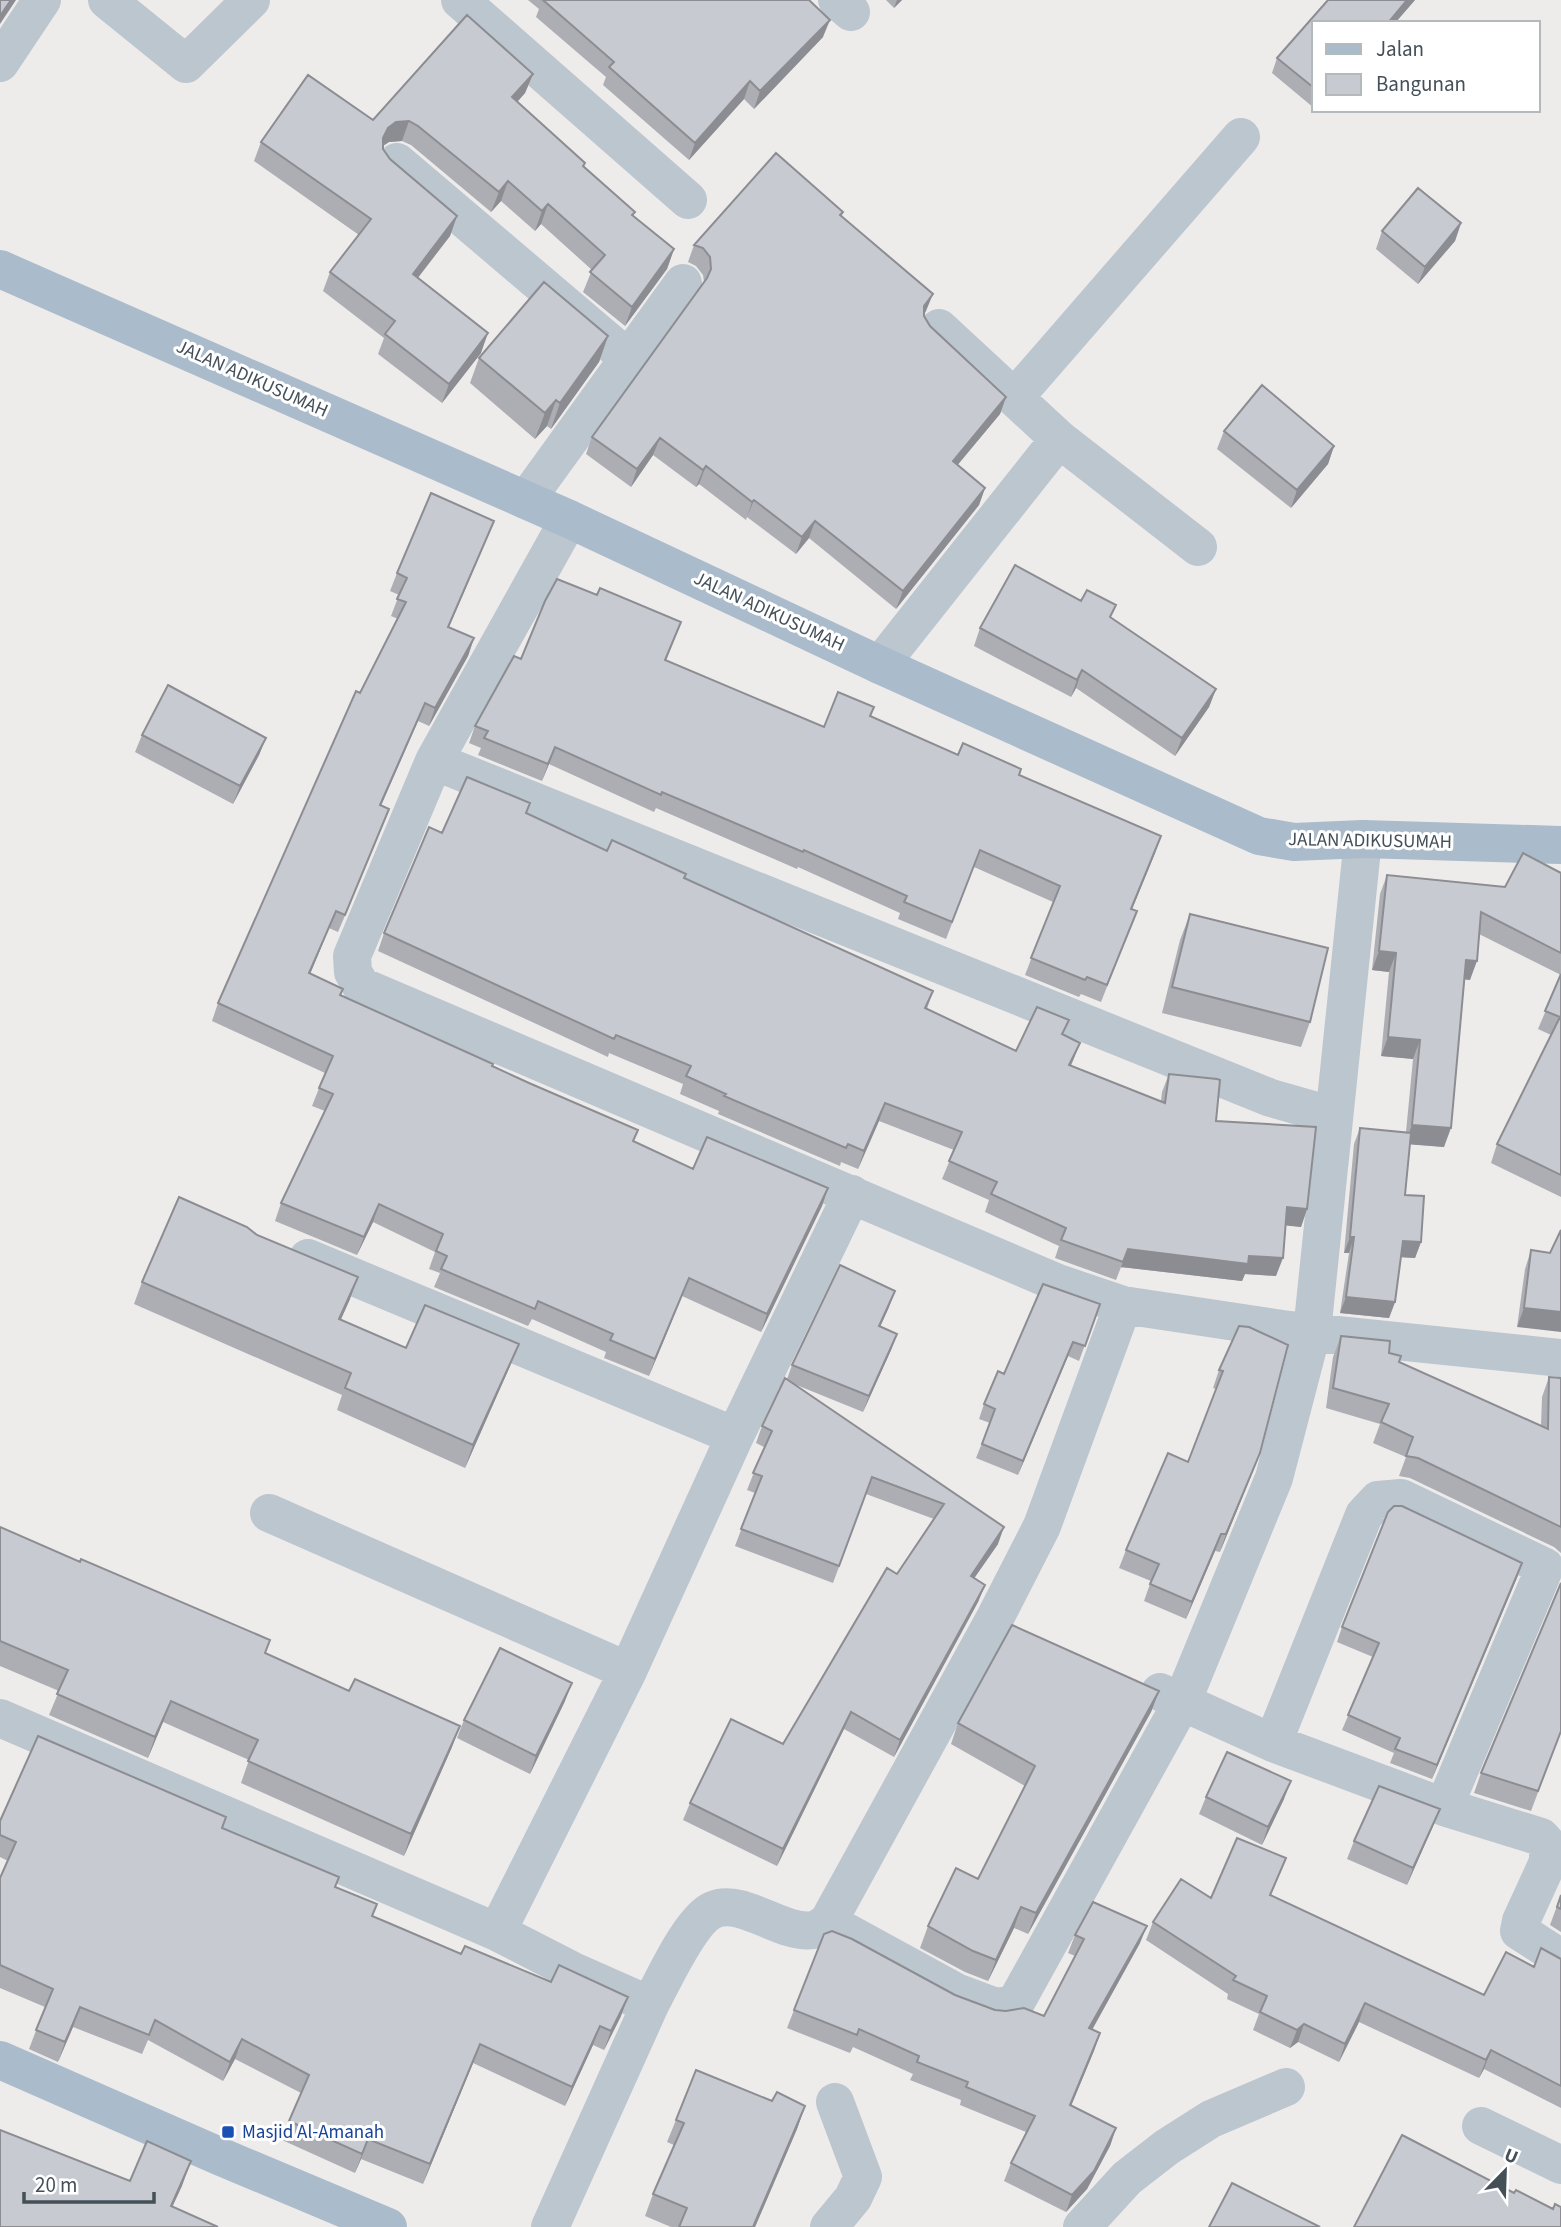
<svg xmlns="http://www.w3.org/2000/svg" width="1561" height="2227" font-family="'Source Sans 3',sans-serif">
  <rect width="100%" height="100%" fill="#eeebeb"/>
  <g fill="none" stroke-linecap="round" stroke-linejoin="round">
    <path stroke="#bcc6ce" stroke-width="38" d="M107,0L186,64L251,0
      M460,0L688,200
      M837,0L851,12
      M0,63L42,0
      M397,162L629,359
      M939,328L1059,439
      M1015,397L1241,137
      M526,500L683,283
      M569,519L434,761L352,956L353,972L361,986L1058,1283L1123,1305L1289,1330L1561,1358
      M880,665L1059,439L1198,547
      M434,761L1271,1098L1334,1116
      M308,1258L735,1436
      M269,1513L628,1671
      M1160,1692L1273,1743L1444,1807L1541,1837L1548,1845V1862L1521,1921L1519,1931L1561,1958
      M0,1718L497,1932L571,1970L650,2005L550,2227
      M1273,1743L1364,1515L1378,1500L1401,1498L1545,1567L1444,1807
      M828,1922L956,1992L996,2007L1015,2004L1182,1702L1274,1478L1312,1332L1363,839
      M497,1932L628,1671L735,1436L852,1194
      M650,2005C662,1983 690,1920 713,1910C742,1897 782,1935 813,1930C818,1929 823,1925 828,1922L995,1618L1042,1526L1123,1305
      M1481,2126L1561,2165
      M829,2227L853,2198L863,2177L835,2102
      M1082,2227L1127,2178L1167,2147L1211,2119L1286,2087"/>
    <path stroke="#aabbcb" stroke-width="38" d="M0,269L569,519L880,665L1259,836L1294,842L1363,839L1561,845
      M0,2060L219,2156L388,2227"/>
  </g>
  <path fill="#acaeb4" d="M528,0H809L823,37L754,109L744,99L689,160L603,85L606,77L536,17L539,9Z
    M886,0H902L894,8Z
    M1328,0H1415L1395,23H1314V108L1272,73L1277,58Z
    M533,74L525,93L517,102L585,163L584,167L635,212L633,216L674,249L667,269L625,326L583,292L592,270L541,224L535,231L501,201L491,212L411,145L402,141L389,142L383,146V149L390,159L457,216L450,236L418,278L481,353L442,403L378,354L384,338L323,291L330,272L359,235L254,161L261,142L373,120Z
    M843,212L842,216L926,311L924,314V316L930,326L1006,397L1000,414L957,465L985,488L979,505L896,609L809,538L796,554L747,517L746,520L699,484L696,487L653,455L631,487L586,454L592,437L704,282L703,275L696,266L688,262L694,245Z
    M1461,223L1455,241L1418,284L1376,249L1382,231Z
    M608,336L599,362L551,429L547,426L535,439L470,383L479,358Z
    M1224,431L1334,446L1328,464L1291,508L1217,449Z
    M487,538L449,627L474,638L468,656L429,726L418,721L381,806L382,827L338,932L329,928L310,974L341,995L529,1083L638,1130L633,1142L693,1169L828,1188L822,1206L761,1332L682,1296L649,1376L604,1358L606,1352L532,1319L528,1326L434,1287L440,1273L429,1269L435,1252L373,1222L357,1255L275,1221L281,1203L325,1111L312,1106L325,1073L212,1021L218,1003L360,693L398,619L391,616L399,595L390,591L397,573Z
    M597,595L681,622L666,661L824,727L870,716L958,755L1019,775L1155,853L1132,909L1137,911L1101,1002L1081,994L1079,997L1025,975L1053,902L974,867L946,939L898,919L900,913L798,867L797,869L656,808L654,812L549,764L542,781L478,755L481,748L469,743L475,726L521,659Z
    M1112,618L1216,689L1209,707L1175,756L1076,688L1071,697L974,646L980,628Z
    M142,735L266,738L259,755L233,804L135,752Z
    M526,814L607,851L684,878L933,991L927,1009L1016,1051L1063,1034L1080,1043L1071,1066L1161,1101L1162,1092L1169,1074L1307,1209L1301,1227L1286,1225L1276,1276L1245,1274L1242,1281L1121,1267L1116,1280L1055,1258L1059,1246L985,1212L989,1200L942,1179L954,1150L879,1121L858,1169L841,1162L840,1166L718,1114L719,1111L680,1094L683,1084L609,1053L608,1057L378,951L384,933L442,833Z
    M1561,873V1197L1491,1163L1497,1144L1551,1035L1538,1029L1561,975L1479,934L1470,980L1465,979L1444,1147L1410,1144L1405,1195L1421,1242L1415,1258L1401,1257L1395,1302L1389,1318L1340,1313L1349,1253H1344L1354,1144L1360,1128L1406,1132L1413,1059L1381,1056L1389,972L1372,970L1380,894L1387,875L1505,887Z
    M1190,914L1310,1022L1301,1047L1162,1013L1180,940Z
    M257,1235L350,1299L340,1320L406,1348L519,1344L510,1366L465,1468L337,1410L342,1395L134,1304L142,1282Z
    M1531,1250L1550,1253L1517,1327L1525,1269Z
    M1100,1304L1079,1361L1068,1356L1018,1475L976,1458L990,1423L979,1419L984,1404L1004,1374Z
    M889,1307L880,1327L897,1334L891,1350L863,1412L794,1384L998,1544L974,1578L985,1585L978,1602L894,1757L844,1729L777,1866L683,1820L690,1803L783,1744L934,1519L866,1494L833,1583L735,1546L755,1493L747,1490L764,1447L756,1443L762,1426L787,1379L792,1365Z
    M1239,1326L1253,1471L1220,1552L1215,1551L1186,1619L1144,1601L1151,1581L1119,1568L1126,1550L1188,1462L1216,1389L1213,1388L1219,1370Z
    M1341,1336L1389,1353L1399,1362L1541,1426L1542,1397L1549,1377L1561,1378V1553L1554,1547L1410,1478L1399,1476L1406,1457L1373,1443L1380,1424L1326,1408L1333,1357Z
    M0,1527L266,1653L452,1747L404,1856L241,1783L249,1760L163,1722L148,1758L49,1715L59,1691L0,1666Z
    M1522,1563L1432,1779L1390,1763L1394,1753L1342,1730L1373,1657L1337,1642L1342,1627Z
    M1159,1691L1151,1712L1028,1934L1014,1928L988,1981L965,1972L920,1948L928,1926L978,1879L1025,1786L951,1744L958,1723Z
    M565,1701L530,1774L457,1738L464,1720Z
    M1561,1731L1531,1811L1474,1793L1481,1773Z
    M1206,1797L1284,1799L1262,1845L1199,1814Z
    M226,1817L222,1829L335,1887L373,1916L461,1954L621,2016L604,2050L593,2045L565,2106L473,2063L423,2184L361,2159L355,2173L282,2140L301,2093L235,2059L223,2081L148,2040L142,2054L73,2027L58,2062L29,2049L45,2007L0,1988V1878L8,1861L0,1857V1821Z
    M1433,1826L1407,1885L1347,1859L1354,1841Z
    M1286,1858L1271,1895L1484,1995L1534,1967L1561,1959V2108L1484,2069L1479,2078L1359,2022L1339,2062L1298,2042L1290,2048L1253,2030L1259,2014L1227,1999L1228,1994L1146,1940L1153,1922L1211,1898Z
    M1561,1895V1932L1550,1925Z
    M1075,1935L1140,1943L1092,2030L1100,2033L1071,2105L1116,2128L1110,2146L1087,2189L1066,2212L1004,2181L1011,2163L1026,2132L960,2105L961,2100L910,2080L913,2074L853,2047L850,2053L787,2028L794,2010L955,1995L995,2010L1044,2016L1075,1956L1068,1953Z
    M772,2101L805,2106L797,2129L755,2227H671L645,2216L653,2194L674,2145L667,2142L676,2120Z"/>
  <path fill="#8c8d92" d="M11,0H16L0,24V16Z
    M897,0H902L894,8Z
    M1407,0H1415L1395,23H1388Z
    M830,20L823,37L754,109L760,91Z
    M533,74L525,93L504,117L512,97Z
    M750,81L744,99L689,160L695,143Z
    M409,121L402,141L389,142L381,147L383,138L388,128L396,122Z
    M508,181L501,201L491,212L499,192Z
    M548,204L541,224L535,231L542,211Z
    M457,216L450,236L405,294L413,274Z
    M1461,223L1455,241L1418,284L1425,267Z
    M674,249L667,269L625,326L632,307Z
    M933,294L926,311L918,324L924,306Z
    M488,333L481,353L442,403L449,384Z
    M608,336L599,362L551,429L560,403Z
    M1006,397L1000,414L946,479L953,461Z
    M556,400L547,426L535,439L545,413Z
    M660,438L653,455L631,487L637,469Z
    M1334,446L1328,464L1291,508L1297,490Z
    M706,466L699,484L696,487L703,470Z
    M985,488L979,505L896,609L903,591Z
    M754,500L747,517L746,520L752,502Z
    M494,521L487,538L441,645L448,627Z
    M815,521L809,538L796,554L802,537Z
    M474,638L468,656L429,726L435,708Z
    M1082,670L1076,688L1071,697L1077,680Z
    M1216,689L1209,707L1175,756L1182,738Z
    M425,703L418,721L373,823L380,805Z
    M266,738L259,755L233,804L240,786Z
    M555,747L549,764L542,781L548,764Z
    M389,809L382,827L338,932L345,915Z
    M1161,836L1155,853L1125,926L1131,909Z
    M336,911L329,928L303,991L309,973Z
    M1379,951L1396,953L1389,972L1372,970Z
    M1466,960L1477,961L1470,980L1460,979Z
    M1388,1037L1420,1040L1413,1059L1381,1056Z
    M1080,1043L1073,1060L1062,1083L1069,1065Z
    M885,1103L879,1121L858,1169L864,1151Z
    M1412,1125L1451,1128L1444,1147L1405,1144Z
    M828,1188L822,1206L761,1332L767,1314Z
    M379,1204L373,1222L357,1255L364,1237Z
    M1287,1207L1307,1209L1301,1227L1281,1225Z
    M1350,1237H1354L1349,1253H1344Z
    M1403,1241L1421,1242L1415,1258L1397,1257Z
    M1128,1249L1249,1256L1283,1258L1276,1276L1245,1274L1242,1281L1121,1267L1116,1280Z
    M358,1277L350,1299L331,1342L339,1319Z
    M689,1278L682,1296L649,1376L655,1359Z
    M895,1291L889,1307L873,1342L879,1326Z
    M1346,1297L1395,1302L1389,1318L1340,1313Z
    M1524,1308L1561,1312V1332L1517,1327Z
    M897,1334L891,1350L863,1412L869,1396Z
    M1073,1342L1068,1356L1018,1475L1023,1461Z
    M519,1344L510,1366L465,1468L473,1445Z
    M1260,1453L1253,1471L1220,1552L1226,1534Z
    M1004,1527L998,1544L964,1593L971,1576Z
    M1221,1534L1215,1551L1186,1619L1192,1602Z
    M1522,1563L1517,1578L1432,1779L1437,1765Z
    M985,1585L978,1602L894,1757L900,1740Z
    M572,1683L565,1701L530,1774L536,1756Z
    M1159,1691L1151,1712L1028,1934L1036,1913Z
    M171,1701L163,1722L148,1758L155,1737Z
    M851,1712L844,1729L777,1866L783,1849Z
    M460,1726L452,1747L404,1856L411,1834Z
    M1291,1781L1284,1799L1262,1845L1268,1827Z
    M1440,1809L1433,1826L1407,1885L1413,1868Z
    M1021,1907L1014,1928L988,1981L996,1960Z
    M1147,1926L1140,1943L1083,2046L1089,2028Z
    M628,1997L621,2016L604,2050L611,2031Z
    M1365,2003L1359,2022L1339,2062L1345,2044Z
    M80,2007L73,2027L58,2062L65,2042Z
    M1304,2024L1298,2042L1290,2048L1297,2030Z
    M600,2026L593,2045L565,2106L572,2087Z
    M1100,2033L1094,2051L1064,2123L1070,2105Z
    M242,2039L235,2059L223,2081L230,2062Z
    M480,2044L473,2063L423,2184L430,2164Z
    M1491,2050L1484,2069L1479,2078L1486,2060Z
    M805,2106L797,2129L755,2227H753Z
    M1116,2128L1110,2146L1087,2189L1066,2212L1072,2195Z
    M368,2139L361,2159L355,2173L362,2154Z
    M191,2161L182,2186L163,2227L171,2206Z"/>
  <path fill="#c8cad1" stroke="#8c8d92" stroke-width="2" d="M0,0H11L0,16Z
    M543,0H809L830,20L760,91L750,81L695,143L609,67L614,62Z
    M1328,0H1407L1388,23H1314V88L1277,58Z
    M467,15L533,74L512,97L585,163L583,166L635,212L632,215L674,249L632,307L590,272L605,255L548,204L542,211L508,181L499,192L418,126L409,121L396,122L388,128L383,138V149L390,159L457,216L413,274L488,333L449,384L385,334L395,321L330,272L371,219L261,142L308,75L373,120Z
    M776,153L843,212L840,215L933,294L924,306V316L930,326L1006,397L953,461L985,488L903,591L815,521L802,537L754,500L752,502L706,466L703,470L660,438L637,469L592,437L707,278L711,269L710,257L703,248L694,245Z
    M1418,188L1461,223L1425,267L1382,231Z
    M544,282L608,336L560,403L556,400L545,413L479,358Z
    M1262,385L1334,446L1297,490L1224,431Z
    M431,493L494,521L448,627L474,638L435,708L425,703L380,805L389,809L345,915L336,911L309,973L343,989L340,995L493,1064L492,1066L529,1083L638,1130L633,1141L693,1169L707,1137L828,1188L767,1314L689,1278L655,1359L610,1340L613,1334L538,1301L535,1309L441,1269L447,1256L436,1251L443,1234L379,1204L364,1237L281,1203L333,1094L319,1088L333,1056L218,1003L356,691L360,693L406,602L397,599L407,578L397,573Z
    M1015,565L1081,601L1087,590L1116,605L1110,617L1216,689L1182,738L1082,670L1077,680L980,628Z
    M557,579L597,595L600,588L681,622L665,660L824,727L838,692L874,707L870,716L958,755L963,743L1021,769L1019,775L1161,836L1131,909L1137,911L1107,985L1087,977L1085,980L1031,958L1060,886L980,850L952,922L904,902L907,896L804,850L803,852L662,792L661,795L555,747L548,764L484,738L488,731L475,726L514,656L521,659L545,601Z
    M168,685L266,738L240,786L142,735Z
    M467,777L530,803L526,813L607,851L612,840L686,874L684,878L933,991L925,1008L1016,1051L1037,1007L1069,1020L1062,1034L1080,1043L1069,1065L1165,1103L1169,1074L1217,1079L1220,1080L1216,1121L1316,1127L1307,1209L1287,1207L1283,1258L1249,1256L1248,1264L1128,1249L1123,1262L1061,1240L1066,1228L991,1194L997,1182L949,1161L962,1132L885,1103L864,1151L848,1144L846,1148L724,1096L726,1094L686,1076L691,1066L616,1035L614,1039L384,933L429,827L442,833Z
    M1523,853L1561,873V953L1481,912L1477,961L1466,960L1451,1128L1412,1125L1420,1040L1388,1037L1396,953L1379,951L1387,875L1505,887Z
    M1190,914L1328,948L1310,1022L1172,987Z
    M1561,974V1175L1497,1144L1560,1017L1545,1011Z
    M1360,1128L1411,1133L1405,1195L1424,1196L1421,1242L1403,1241L1395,1302L1346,1297L1354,1237H1350Z
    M179,1197L247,1227L257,1235L358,1277L339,1319L406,1348L425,1305L519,1344L473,1445L345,1388L351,1373L142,1282Z
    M1561,1230V1312L1524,1308L1531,1250L1550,1253Z
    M840,1265L895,1291L879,1326L897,1334L869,1396L792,1365Z
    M1043,1284L1100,1304L1085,1346L1073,1342L1023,1461L982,1444L995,1409L984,1404L998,1371L1004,1374Z
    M1239,1326L1249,1327L1288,1345L1260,1453L1226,1534H1221L1192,1602L1150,1584L1159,1564L1126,1550L1168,1453L1188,1462L1223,1371L1219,1370Z
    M1341,1336L1390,1341L1389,1353L1401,1356L1399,1362L1548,1429L1549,1377L1561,1378V1527L1418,1458L1406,1456L1413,1437L1381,1422L1389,1404L1333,1388Z
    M785,1378L1004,1527L971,1576L985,1585L900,1740L851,1712L783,1849L690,1803L731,1719L783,1744L887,1568L897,1574L944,1504L872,1477L839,1566L741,1529L762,1476L753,1473L772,1431L762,1426Z
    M1394,1506H1402L1522,1563L1437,1765L1395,1749L1400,1738L1348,1715L1379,1643L1342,1627L1388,1512Z
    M0,1527L80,1562L81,1559L270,1640L265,1653L349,1691L355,1679L460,1726L411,1834L248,1761L258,1740L171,1701L155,1737L57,1694L68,1670L0,1641Z
    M1561,1583V1731L1538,1791L1481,1773Z
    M1012,1625L1159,1691L1036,1913L1021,1907L996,1960L973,1951L928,1926L956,1868L978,1879L1035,1766L958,1723Z
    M500,1648L572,1683L536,1756L464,1720Z
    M38,1736L226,1817L222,1828L339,1877L335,1887L377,1904L372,1916L391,1924L461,1954L465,1946L551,1982L559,1965L628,1997L611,2031L600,2026L572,2087L480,2044L430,2164L368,2139L362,2154L289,2121L309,2075L242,2039L230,2062L155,2020L149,2035L80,2007L65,2042L36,2030L53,1989L0,1965V1878L16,1842L0,1835V1821Z
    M1227,1752L1291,1781L1268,1827L1206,1797Z
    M1379,1786L1440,1809L1413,1868L1354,1841Z
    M1237,1838L1286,1858L1270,1895L1484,1995L1506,1952L1534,1967L1541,1948L1561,1959V2086L1491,2050L1486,2060L1365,2003L1345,2044L1304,2024L1297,2030L1260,2012L1267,1996L1233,1980L1236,1976L1153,1922L1181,1879L1211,1898Z
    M1561,1895V1909L1557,1907Z
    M1093,1902L1147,1926L1089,2028L1100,2033L1070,2105L1116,2128L1094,2171L1072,2195L1011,2163L1035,2116L966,2087L968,2082L917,2062L919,2056L859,2029L857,2035L794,2010L824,1934L832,1931L852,1939L955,1995L995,2010L1006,2011L1024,2008L1044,2016L1084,1939L1075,1935Z
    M696,2070L772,2101L777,2092L805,2106L753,2227H679L687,2208L653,2194L684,2123L676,2120Z
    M0,2130L130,2181L147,2141L191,2161L171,2206L218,2227H0Z
    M1402,2135L1514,2193L1516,2190L1553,2209L1555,2204L1561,2207V2227H1354Z
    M1232,2183L1320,2227H1209Z"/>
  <rect fill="#1a4fb4" stroke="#fff" stroke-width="2.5" x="221" y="2125" width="14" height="14" rx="3.5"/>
  <g text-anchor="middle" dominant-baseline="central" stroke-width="6" stroke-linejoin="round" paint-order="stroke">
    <g font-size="19" fill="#444f58" stroke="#fff">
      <text transform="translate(252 379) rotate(24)">JALAN ADIKUSUMAH</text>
      <text transform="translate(769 612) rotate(25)">JALAN ADIKUSUMAH</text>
      <text transform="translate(1370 841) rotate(1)">JALAN ADIKUSUMAH</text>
    </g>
    <g font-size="19" fill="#164399" stroke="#fff" text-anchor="start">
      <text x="242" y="2132">Masjid Al-Amanah</text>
    </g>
  </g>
  <rect x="1312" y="21" width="228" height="91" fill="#ffffff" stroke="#b4b9bc" stroke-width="2"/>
  <rect x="1326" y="44" width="35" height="10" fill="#aabbcb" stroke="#b4b9bc" stroke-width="2"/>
  <text x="1376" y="56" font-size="21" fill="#444f58">Jalan</text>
  <rect x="1326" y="74" width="35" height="21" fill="#c8cad1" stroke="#b4b9bc" stroke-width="2"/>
  <text x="1376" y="91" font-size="21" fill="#444f58">Bangunan</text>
  <g transform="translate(1505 2171) rotate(23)" stroke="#ffffff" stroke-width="5" paint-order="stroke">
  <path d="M0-5L12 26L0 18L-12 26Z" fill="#444f58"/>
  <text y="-10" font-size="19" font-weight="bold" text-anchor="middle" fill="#444f58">U</text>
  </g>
  <path d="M24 2192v10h130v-10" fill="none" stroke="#444f58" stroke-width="3.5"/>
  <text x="35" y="2192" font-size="21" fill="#444f58" stroke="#ffffff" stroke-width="5" paint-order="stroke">20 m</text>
</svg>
